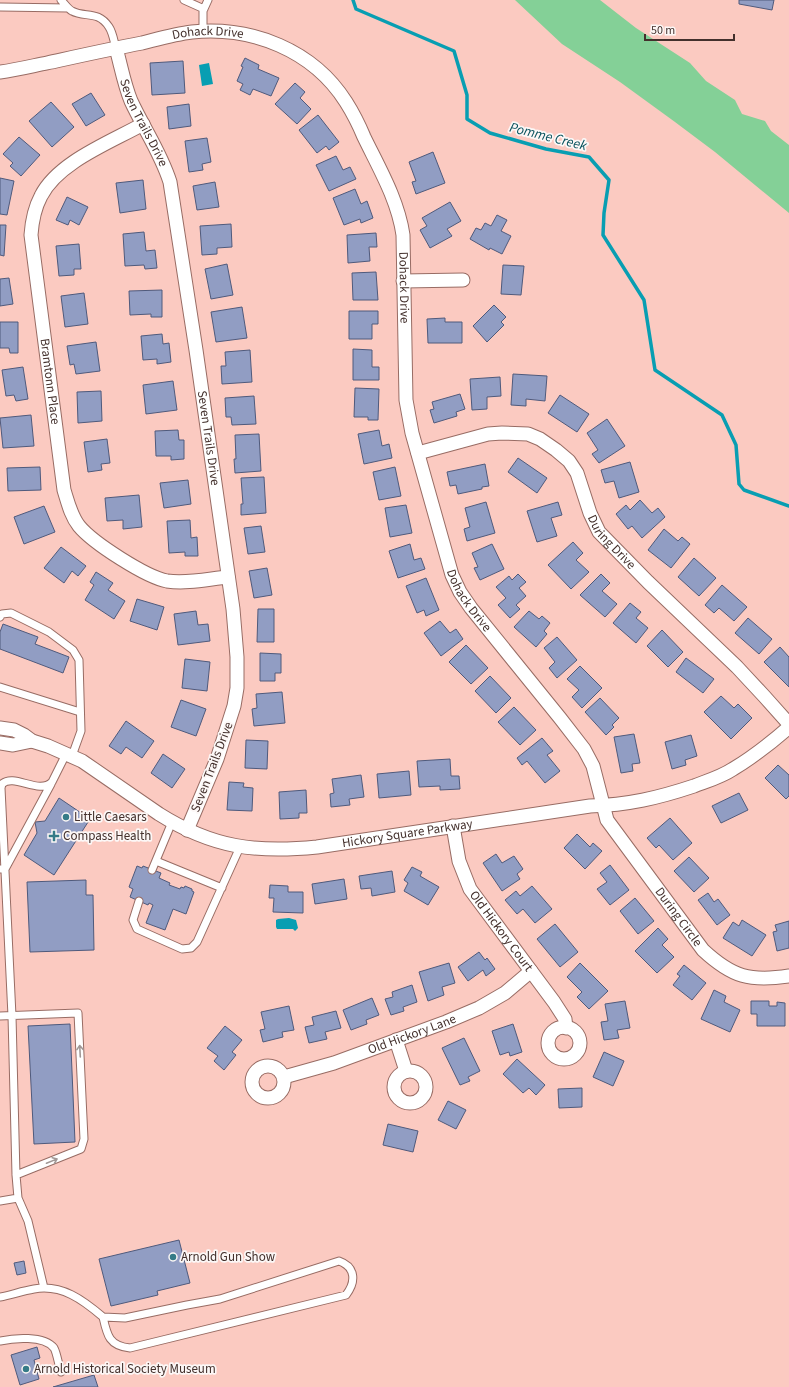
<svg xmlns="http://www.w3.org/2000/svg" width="789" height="1387" font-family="'Source Sans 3',sans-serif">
  <rect width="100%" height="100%" fill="#fbcac1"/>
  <path fill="#84d097" d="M515,0H600L636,28L690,63L706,81L735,100L742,114L765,121L771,131L789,145V213L715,152L675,122L620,82L562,44Z"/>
  <path fill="#089eb2" d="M209,63L213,84L202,86L199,65Z
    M289,918L296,920L298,928L295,931L293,929H277L276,927V920L278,919Z"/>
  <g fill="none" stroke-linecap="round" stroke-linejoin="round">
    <path stroke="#089eb2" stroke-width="3.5" d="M353,0L356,9L454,51L467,95V119L490,133L546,149L589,157L609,180L604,213L603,235L644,300L655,370L722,415L736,445L739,484L744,490L789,506"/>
  </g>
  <path fill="#919dc3" stroke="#4f5a7c" d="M739,0H774L772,10L739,4Z
    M245,58L259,65L258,69L279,78L271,96L253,89L250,95L240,90L243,84L237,81L243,67L241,66Z
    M183,61L185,93L152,95L150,63Z
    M295,83L305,92L300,98L311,109L297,124L275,104Z
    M91,93L105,115L86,126L72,104Z
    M51,102L74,127L52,147L29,121Z
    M189,104L191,126L169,129L167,107Z
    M318,115L339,142L329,150L326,146L317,153L299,130Z
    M19,137L40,155L21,176L10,166L13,163L3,154Z
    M207,138L211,162L202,164L203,170L189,172L185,141Z
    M433,152L445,183L416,194L412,182L416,181L409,162Z
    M336,156L343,170L350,167L356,179L329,191L316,165Z
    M0,178L14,181L7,215L0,214Z
    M143,180L146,209L120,213L116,183Z
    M215,182L219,207L197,210L193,186Z
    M355,189L361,204L367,201L373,218L361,223L360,219L344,225L333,198Z
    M67,197L88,207L79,225L70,220L68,225L56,220Z
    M450,202L461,221L447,229L452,236L430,248L420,230L427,226L422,218Z
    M497,215L507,220L501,231L511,236L502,254L490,248L489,250L470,239L476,228L481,230L485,223L491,226Z
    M231,224L232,247L217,248V254L202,255L200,226Z
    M0,225H6L4,256L0,255Z
    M144,232L146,251L155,250L157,268L145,269L144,265L125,266L123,234Z
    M376,233L377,247H369L370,261L348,263L347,235Z
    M79,244L81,269H74V275L59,276L56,246Z
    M227,264L233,295L211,299L205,269Z
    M503,265L524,266L521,295L501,294Z
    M376,272L378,300H353L352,273Z
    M9,278L13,304L0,306V279Z
    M162,290V317H151V314L130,315L129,291Z
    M84,293L88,324L65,327L61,296Z
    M494,305L506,317L501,322L504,325L487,342L473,326Z
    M242,307L247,338L216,342L211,312Z
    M349,311H378V324H372V339H349Z
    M445,318V322H462V343H428L427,319Z
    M0,322H18V353H10L9,348H0Z
    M162,334L163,344L169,343L171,362L157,364V359L143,360L141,336Z
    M96,342L100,371L76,374L74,364L70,365L67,346Z
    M353,349L372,350V367H379V380H353Z
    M250,350L252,382L222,384L221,366H226L225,352Z
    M23,367L28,399L16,401L14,395L6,396L2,370Z
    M513,374L547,376L545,401L526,399V406L511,405Z
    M500,377L501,396L487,397V409L472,410L470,379Z
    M173,381L177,410L146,414L143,385Z
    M355,388L379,389L378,420H368V417H354Z
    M101,391L102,421L78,423L77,392Z
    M460,394L465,409L456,412L457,416L434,423L430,410L434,409L432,402Z
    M560,395L589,414L577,432L548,413Z
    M254,396L256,424L232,425L231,417H226L225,398Z
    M31,415L34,446L3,448L0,418Z
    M607,419L625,446L599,463L592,454L598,450L587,433Z
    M178,430L179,440H184V459L171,460V456H156L155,431Z
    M379,430L382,446L389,444L392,458L364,464L358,434Z
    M259,434L261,471L235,473L234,459H236L235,435Z
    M107,439L110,463L101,464L102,470L88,472L84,442Z
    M518,458L547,478L537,493L508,472Z
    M630,462L639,492L619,498L614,481L605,483L601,470Z
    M485,464L489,486L482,487V489L458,494L456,485L450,486L447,472Z
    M40,467L41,490L8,491L7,468Z
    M395,467L401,496L379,500L373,472Z
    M264,477L266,513L241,515V504H243L241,478Z
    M188,480L191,504L164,508L160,483Z
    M139,495L142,527L123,529V520L107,521L105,498Z
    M640,500L652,513L658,508L665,517L642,538L632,526L628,529L616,514L626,505L630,510Z
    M486,502L495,533L467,541L464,529L470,527L465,508Z
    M558,502L562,515L551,518L557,536L537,542L527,511Z
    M406,505L412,533L390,537L385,508Z
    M44,506L55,532L24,544L14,517Z
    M190,520L191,538L197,537L198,556H185V552L169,553L167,521Z
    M261,526L265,552L248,554L244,528Z
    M664,529L678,541L682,537L690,544L671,568L648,550Z
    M573,542L583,553L576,560L589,572L571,589L548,565Z
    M410,544L414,560L421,558L425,569L398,578L389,551Z
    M492,544L504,569L480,580L474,568L478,567L472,553Z
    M61,547L86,566L78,576L72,571L64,583L44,568Z
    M694,558L716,578L699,596L678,577Z
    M267,568L272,595L254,598L249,571Z
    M96,572L113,583L108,590L125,601L114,619L85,600L94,585L90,582Z
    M518,574L526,582L519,588L526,596L516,605L520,609L510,618L498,605L506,598L496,587L509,576L512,580Z
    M601,574L610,583L602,591L617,604L605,617L580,595Z
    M426,578L439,610L426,616L424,610L417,613L406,586Z
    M722,585L747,607L734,621L719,608L714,613L705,605Z
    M137,599L164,607L157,630L130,621Z
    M630,603L641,612L636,618L648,628L636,643L613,623Z
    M258,609H274V642H257Z
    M196,611L198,625L208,624L210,641L178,645L174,614Z
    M529,611L539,619L542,616L550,623L544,631L547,634L536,647L514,627Z
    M748,618L772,639L759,654L735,633Z
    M440,621L450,633L456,629L463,639L441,656L424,633Z
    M3,624L38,637L35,644L69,657L63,673L0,649V632Z
    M662,630L683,652L668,667L647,646Z
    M557,637L577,660L557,678L549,668L555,662L544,648Z
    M466,645L488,668L471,684L449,662Z
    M780,647L789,657V687L764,662Z
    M260,653L281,654V673H275V681H260Z
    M686,658L714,679L703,693L676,672Z
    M185,659L210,662L207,691L182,688Z
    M580,666L602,688L582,708L572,697L579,690L567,679Z
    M490,676L511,698L496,713L475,691Z
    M282,692L285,723L254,726L252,709L257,708L256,694Z
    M721,696L734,708L738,704L752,718L731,739L704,712Z
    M600,698L619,718L612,725L614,727L606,735L585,712Z
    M181,700L206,709L196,736L171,727Z
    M514,707L536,730L520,745L498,722Z
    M126,721L154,741L142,758L126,747L121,754L109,746Z
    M634,734L640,763L632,764L633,771L621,773L614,737Z
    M691,735L697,756L685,760L686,765L672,769L665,742Z
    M542,738L553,751L547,755L560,771L545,783L527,761L522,765L517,758Z
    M246,740L268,741L267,769L245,768Z
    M163,754L185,769L172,788L151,773Z
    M450,759L451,776H459L460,789L440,790V786L419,787L417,761Z
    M778,765L789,775V796L786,799L765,778Z
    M409,771L411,795L379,798L377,774Z
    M361,775L364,797L349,799L350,805L331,807L330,794L334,793L332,779Z
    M229,782L244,783L243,787L253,788L252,811L227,810Z
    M306,790L307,813H299V818L280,819L279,792Z
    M739,793L748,810L721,823L712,806Z
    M59,798L90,819L54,875L24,855L37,833L35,822L45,821Z
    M670,818L692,843L673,860L659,845L656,848L647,838Z
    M577,834L590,847L593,843L602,851L585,869L564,848Z
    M496,854L502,863L514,856L523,869L517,874L520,879L502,891L483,863Z
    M689,857L709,878L694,892L674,871Z
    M610,865L629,890L610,905L597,889L607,882L600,873Z
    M137,866L142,868L143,866L161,873L159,878L170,883L169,885L180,889L181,887L184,888L185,886L192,889V891L194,892L186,914L173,909L165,930L146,923L153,905L149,903L148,905L130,897L133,889L129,887Z
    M412,867L422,872L420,876L439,887L428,905L404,891L408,883L404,880Z
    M392,871L395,892L372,896L371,888L361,889L359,876Z
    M344,879L347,899L315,904L312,884Z
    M86,880V895H93L94,950L30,952L27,882Z
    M270,885L288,886V892H303V913L273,912L274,898H269Z
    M532,886L552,909L535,923L523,909L517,914L505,900L516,891L520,896Z
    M708,893L714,902L718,899L730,915L717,925L698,900Z
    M635,898L654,921L638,934L620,911Z
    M742,920L766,935L752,956L723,938L733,922L739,926Z
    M789,921V948L777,951L773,932L777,931L775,925Z
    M555,924L578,952L560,967L537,939Z
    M658,928L668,939L662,945L674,957L657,973L635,951Z
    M479,952L485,960L487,958L495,969L486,976L483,970L468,981L458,967Z
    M449,963L455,983L442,987L444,995L428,1001L419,972Z
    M580,963L608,991L589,1009L577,997L582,992L567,977Z
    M684,965L706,983L692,1000L673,985L680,976L677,974Z
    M412,985L417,1002L403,1007L404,1011L391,1015L385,999L393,997L392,992Z
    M714,990L726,996L724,1002L740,1010L730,1032L701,1019Z
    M372,998L379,1015L366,1020L367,1024L351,1030L343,1010Z
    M625,1001L630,1028L617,1030L619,1038L604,1040L601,1022L608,1021L605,1004Z
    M751,1001H769V1006H777V1002L785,1003V1026H757V1014H751Z
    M289,1006L294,1030L282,1032L283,1037L263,1042L260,1030L265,1029L261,1012Z
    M336,1011L341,1028L325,1032L327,1039L309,1043L305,1027L314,1025L312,1017Z
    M70,1024L75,1142L34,1144L28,1026Z
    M513,1024L522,1052L510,1056L509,1052L500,1055L492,1031Z
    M225,1026L242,1040L232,1052L236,1055L224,1070L214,1061L218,1056L207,1048Z
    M464,1038L480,1071L468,1077L470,1081L460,1085L442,1048Z
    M604,1052L624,1061L613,1086L593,1077Z
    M517,1059L545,1085L536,1095L529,1088L523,1093L503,1074Z
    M582,1088V1107L559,1108L558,1089Z
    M448,1101L466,1110L456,1129L438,1120Z
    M388,1124L418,1131L413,1152L383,1145Z
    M179,1240L190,1283L157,1291L158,1295L111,1306L99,1259Z
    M24,1261L26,1273L17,1275L14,1263Z
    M37,1347L40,1358L34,1360L39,1379L20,1385L11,1355Z
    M94,1375L98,1387H53Z"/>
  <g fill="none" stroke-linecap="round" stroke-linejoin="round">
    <g stroke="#986c64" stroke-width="9">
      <path id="service" d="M61,0C65,4 68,9 72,11C85,18 98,10 109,27C113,33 114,42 116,48
        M184,0L204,9
        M0,7L68,8
        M203,32V11L208,0
        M0,617L2,614L11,613L49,632L73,650L79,660L81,731L72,756
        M0,687L80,712
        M156,861L222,888
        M0,869H5L51,784
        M152,870L172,822
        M139,901L133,920L137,929L182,949L191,948L197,942L240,847
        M0,1016L78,1013L84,1139L81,1149L16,1175
        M18,1198L28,1221L44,1288
        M0,1201L18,1198L16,1175L12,1016L1,788L2,784C14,773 39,795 52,782L66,754
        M339,1261C356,1267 356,1282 346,1295L130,1348C109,1346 107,1335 103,1317L125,1318L187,1305L220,1299Z
        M0,1297C11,1295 22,1291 34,1289C62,1284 83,1300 103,1317
        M0,1341C13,1338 44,1335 54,1348C57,1353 59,1367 61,1372"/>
    </g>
    <g stroke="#986c64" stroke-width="15">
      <g id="minor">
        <path id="s1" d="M116,48C121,66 124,84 131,101C144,129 161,153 170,182L196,350L233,609L237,657V688L234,706L217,759L187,830"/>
        <path id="s2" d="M0,72C16,70 32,66 47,63C79,56 110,49 142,43C158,39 175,34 192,32C252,26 313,50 346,102C353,113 359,125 364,137C379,168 398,200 403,235L406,400L412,433L452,575L460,592L471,608L560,718L584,749L593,766L607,820L703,950C732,977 750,982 789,976"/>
        <path id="s3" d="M143,124C111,142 58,162 41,196C34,209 32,221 31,235L64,490C68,503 71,516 79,526C93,543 146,577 167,581C187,584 208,579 228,577"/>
        <path d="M403,281L463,280"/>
        <path id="s4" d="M418,453L488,434L502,433L528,434L540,439L556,450L569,461L577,473L590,513L599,532L648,582L737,667L764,696L789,724"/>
        <path id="s5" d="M0,728L14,730L24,735L32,741L48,746L82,761L159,814C213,848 256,853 317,847L590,806C628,805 658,798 694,786C707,781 721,777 733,769C753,757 772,742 789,727"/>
        <path d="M0,743L13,745L32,741"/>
        <path id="s6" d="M453,826L459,861L470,889L554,1002L565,1019L566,1028"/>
        <circle cx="564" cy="1043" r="16"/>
        <path d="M396,1040L406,1071"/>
        <circle cx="268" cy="1082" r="16"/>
        <circle cx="410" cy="1087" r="16"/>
        <path id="s7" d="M284,1077L334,1063L446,1022L479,1008L505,993L531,971"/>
      </g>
    </g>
    <use href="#service" stroke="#fff" stroke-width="7"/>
    <use href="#minor" stroke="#fff" stroke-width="13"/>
  </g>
  <defs><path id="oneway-shaft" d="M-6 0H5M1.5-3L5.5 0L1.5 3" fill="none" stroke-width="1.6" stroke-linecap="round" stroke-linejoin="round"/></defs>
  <g stroke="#a19896">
    <use href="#oneway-shaft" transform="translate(80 1051) rotate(-93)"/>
    <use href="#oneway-shaft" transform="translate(52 1161) rotate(-22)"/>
  </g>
  <g fill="#357b87" stroke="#fcf7f6" stroke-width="1.5">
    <circle cx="66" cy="817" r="4"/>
    <path d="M52 830h4v4h4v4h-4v4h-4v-4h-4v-4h4z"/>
    <circle cx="173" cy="1257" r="4"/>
    <circle cx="26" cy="1369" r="4"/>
  </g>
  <g text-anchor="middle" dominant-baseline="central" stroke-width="3.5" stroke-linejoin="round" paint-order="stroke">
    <g font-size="13" fill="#43302c" stroke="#fcf7f6">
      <text stroke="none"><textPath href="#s2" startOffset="212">Dohack Drive</textPath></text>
      <text stroke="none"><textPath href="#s1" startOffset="80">Seven Trails Drive</textPath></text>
      <text stroke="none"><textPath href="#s2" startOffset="572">Dohack Drive</textPath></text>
      <text stroke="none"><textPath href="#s3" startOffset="315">Bramtonn Place</textPath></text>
      <text stroke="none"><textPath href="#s1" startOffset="404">Seven Trails Drive</textPath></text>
      <text stroke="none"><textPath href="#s4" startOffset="255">During Drive</textPath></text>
      <text stroke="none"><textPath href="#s2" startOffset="896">Dohack Drive</textPath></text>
      <text transform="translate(212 767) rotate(-69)">Seven Trails Drive</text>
      <text stroke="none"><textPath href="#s5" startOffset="439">Hickory Square Parkway</textPath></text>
      <text stroke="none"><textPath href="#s2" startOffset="1280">During Circle</textPath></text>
      <text stroke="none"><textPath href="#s6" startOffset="118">Old Hickory Court</textPath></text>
      <text stroke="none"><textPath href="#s7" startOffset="135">Old Hickory Lane</textPath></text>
    </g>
    <g font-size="13" fill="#43302c" stroke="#fcf7f6" text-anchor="start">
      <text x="74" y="817">Little Caesars</text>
      <text x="63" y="836">Compass Health</text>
      <text x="181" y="1257">Arnold Gun Show</text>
      <text x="34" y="1369">Arnold Historical Society Museum</text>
    </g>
    <g font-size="14" font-style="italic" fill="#06515c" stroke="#fcf7f6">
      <text transform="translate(548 137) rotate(14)">Pomme Creek</text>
    </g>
  </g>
  <path d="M645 34v6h89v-6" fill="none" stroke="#43302c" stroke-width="2"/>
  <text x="651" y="34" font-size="12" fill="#43302c" stroke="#fcf7f6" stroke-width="3" paint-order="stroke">50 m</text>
</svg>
